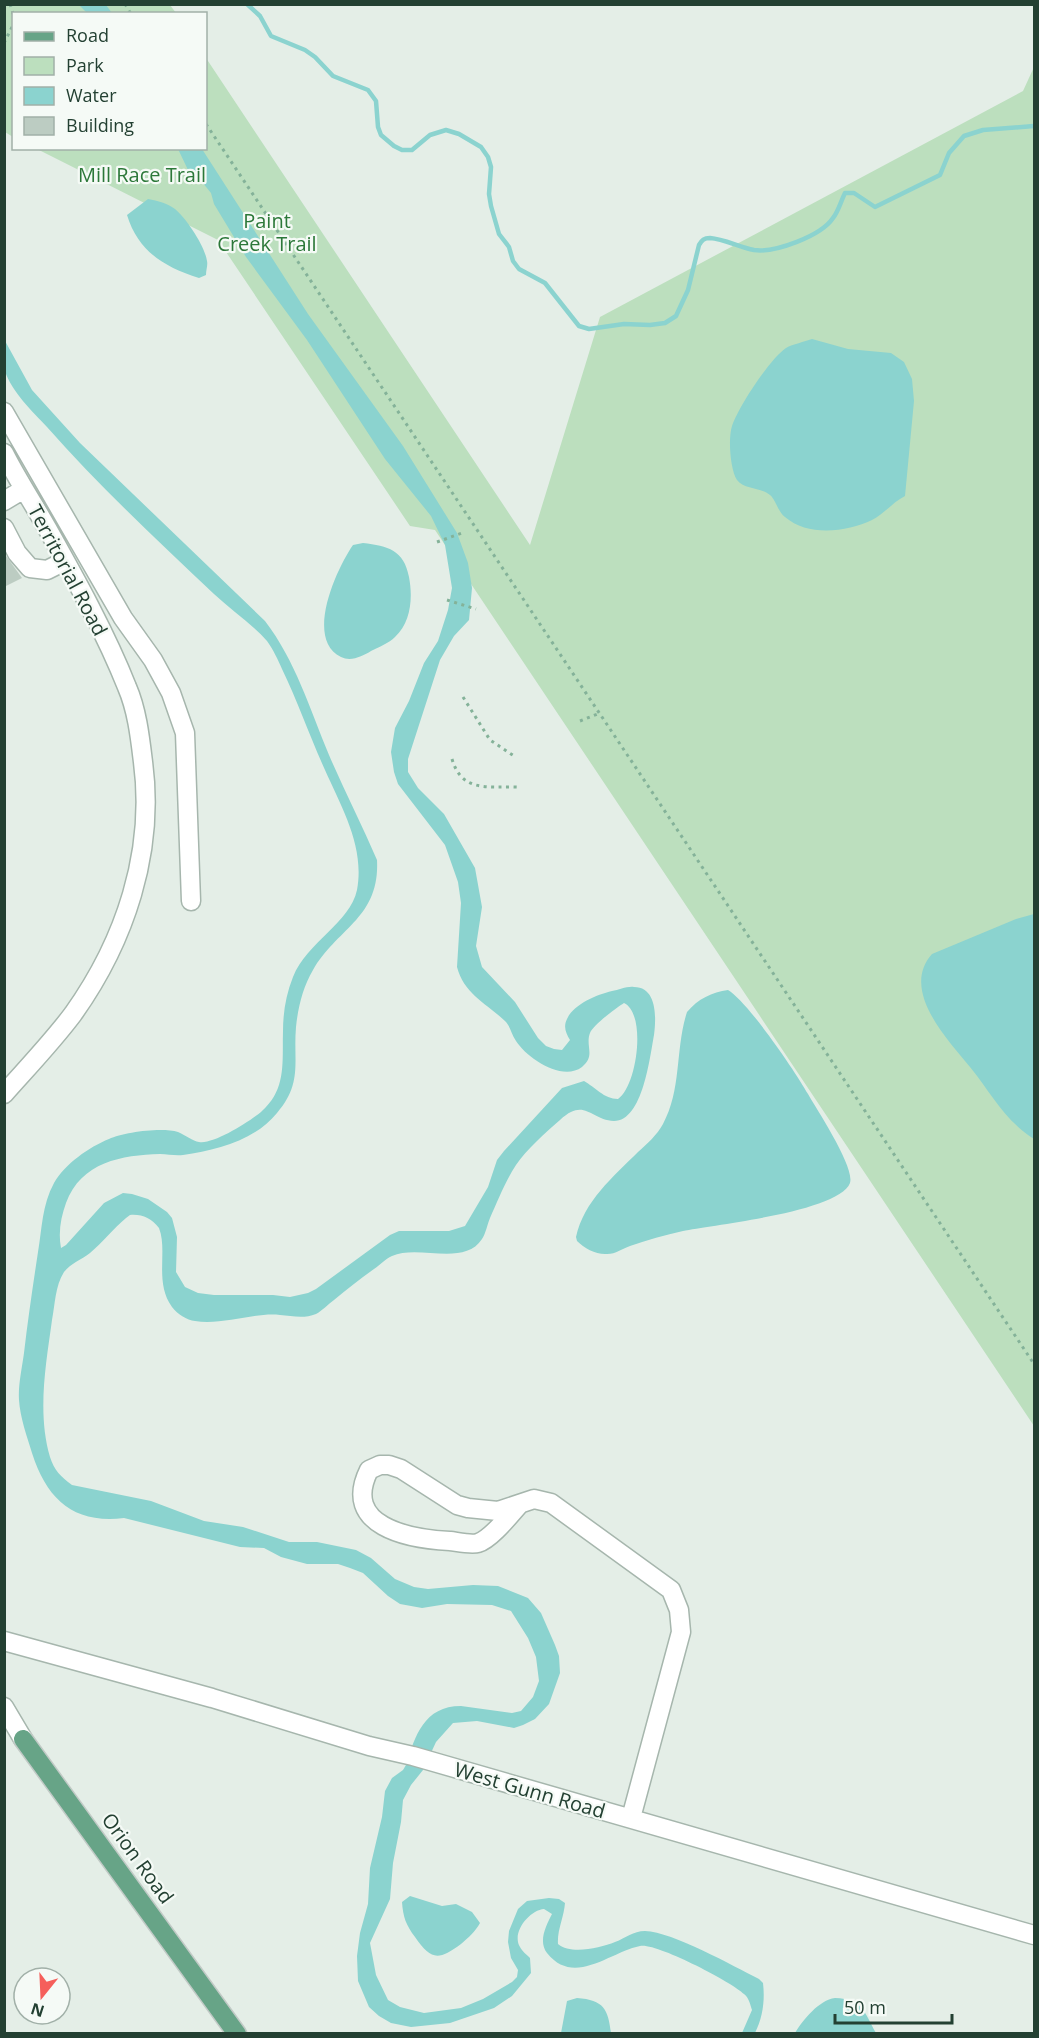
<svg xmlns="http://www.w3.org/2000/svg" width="1039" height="2038" font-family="'Open Sans',sans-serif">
  <rect width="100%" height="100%" fill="#e4eee7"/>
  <path fill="#bcdfbe" d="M4,5H170L176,13L14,14L13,137L5,132Z
    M206,58L530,545L600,317L1023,91L1034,67V1426L435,530L410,526L218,240L37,149L206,148Z"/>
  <path fill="#8bd3cf" d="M79,5H106L112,13H87Z
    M178,149H202L308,314L403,446L457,533L468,563L472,588L469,620L454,636L440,660L408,759V772L418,788L444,814L475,868L482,907L476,946L482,967L515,1002L538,1038L546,1046L554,1049L562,1050L570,1040C566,1033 563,1027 567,1019C574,1004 596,995 612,991C619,990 627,986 634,987C658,987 656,1020 654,1035C650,1056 643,1121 614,1121C590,1120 585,1097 560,1120C545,1133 527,1149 516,1165C506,1180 497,1202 490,1218C487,1225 486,1233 482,1239C464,1267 418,1244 392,1256C385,1259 380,1265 374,1269C360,1279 347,1289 334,1300C328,1304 322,1311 316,1314C304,1319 292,1316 280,1315C255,1312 220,1326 195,1321C187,1320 177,1314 172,1307C154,1282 168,1251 159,1228C151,1218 142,1214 130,1215L126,1218C113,1229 103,1242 90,1253C81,1260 71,1263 64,1272C55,1286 55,1305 52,1320C46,1364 37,1413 50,1457C54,1470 61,1477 72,1485L151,1501L204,1521L243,1527L289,1542H317L356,1550L371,1558L395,1579L414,1587L428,1589L473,1585L498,1586L528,1598L541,1613L555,1645L559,1656L560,1673L549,1704L535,1719L523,1725L514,1728L477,1721L453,1723L436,1742L423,1770L411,1785L403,1800L401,1822L393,1863L390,1899L370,1943L376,1975L388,2000L400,2007L424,2013L461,2008L483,1999L512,1982L517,1977L518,1970L511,1958L508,1942L509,1931L518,1909L527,1901L549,1898L559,1899L565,1903C564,1917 557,1930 558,1944C571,1955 600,1948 615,1942C626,1938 633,1931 645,1931C673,1932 733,1966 759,1979L763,1983C765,2000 763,2017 755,2033H742L752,2010C750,2004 749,1998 744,1994C732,1982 655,1942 640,1946C610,1952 574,1987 547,1953C538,1941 546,1926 552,1914L544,1909C530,1910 511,1932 520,1947C522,1951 527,1955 530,1958L531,1973L512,1996L494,2008L450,2023L411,2027L391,2023L379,2016L369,2007L358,1981L357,1956L360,1933L368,1904L370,1868L382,1817L385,1791L392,1778L403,1770L406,1765C415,1736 424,1706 461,1706L512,1713L521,1711L533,1697L539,1681L536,1657L528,1638L511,1611L492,1605L447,1604L422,1608L400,1604L388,1596L363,1573L350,1568L338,1564H307L281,1557L264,1548L240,1547L124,1518C74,1524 47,1500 32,1453C27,1437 20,1417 19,1400C18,1385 22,1368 24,1353C28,1319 33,1285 38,1252C42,1228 42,1205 54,1183C65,1164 89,1147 109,1139C124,1132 162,1127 178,1132C185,1135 193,1141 199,1142C213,1145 251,1121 262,1111C287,1089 282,1061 283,1031C283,1013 286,994 293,977C307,942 350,923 357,890C365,847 342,808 325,770C310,737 298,702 282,669C278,660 273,649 267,641C252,624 231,610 214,594C157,540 99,486 47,427C33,412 11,391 5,371C2,362 5,349 4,339L32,390L80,443L265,621C295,660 310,709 329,755C344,790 362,825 377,860C380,918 337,928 313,970C303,987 298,1007 296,1027C293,1061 303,1083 277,1113C254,1141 217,1150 183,1155C175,1156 168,1154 160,1154C122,1155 81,1162 66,1203C61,1217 58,1232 61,1248L66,1245L104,1203L123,1193L132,1194L148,1199L167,1212L172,1218L177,1237L176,1272L185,1287L198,1293L214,1295H273L290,1297L308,1293L316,1289L390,1235L399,1231H449L465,1226L488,1187L497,1160L504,1151L562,1088L584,1081C595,1087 604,1099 618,1099C637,1086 647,1014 624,1003C616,1008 593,1025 590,1033C585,1046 596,1056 582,1067C562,1082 527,1058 516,1041C511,1034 511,1027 505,1021C486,1003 464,994 457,967L461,903L458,882L445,845L398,784L394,772L391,752L395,728L409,701L424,663L438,641L448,610L452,588L445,545L431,516L385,459L307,340L246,257L214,204L211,193L202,182L189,172Z
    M148,199C158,201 167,203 175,209C186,218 205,246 207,261C208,265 206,270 206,275L199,278C164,267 138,251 127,215Z
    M812,339L848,349L891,353L904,362L912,379L914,401L905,496C893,502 884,514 872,520C847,532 808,537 785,517C778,512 776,500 770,495C761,487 745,490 737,480C730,469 728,438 732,426C739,406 769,360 786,348C793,344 804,342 812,339Z
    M363,543C388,546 404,550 409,577C413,598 411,622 395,637C389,643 379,647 371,651C363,656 351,662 341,657C304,639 337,568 353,545Z
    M1034,914V1139C1004,1120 992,1094 970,1067C947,1039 900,990 932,954L1016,919Z
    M728,990C748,1002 795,1071 808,1094C817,1110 855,1167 850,1183C839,1212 712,1225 683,1231C665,1235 647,1240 630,1246C621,1249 615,1255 605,1254C595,1254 584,1248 577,1241L576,1237C584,1201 613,1177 638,1152C647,1144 657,1135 663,1124C682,1089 675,1049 687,1012C698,999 712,992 728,990Z
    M410,1896L442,1906L456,1904L472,1912L480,1923C475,1932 469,1937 461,1944C438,1961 431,1960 415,1937C406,1925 403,1917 402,1902Z
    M577,1998C604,2000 608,2009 611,2033H561L567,2001Z
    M835,1998C863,1999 864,2012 876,2033H795C803,2020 819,2000 835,1998Z"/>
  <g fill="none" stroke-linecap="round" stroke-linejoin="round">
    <path stroke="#8bd3cf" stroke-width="4.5" d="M247,4L260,16L271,36L305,50L315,57L333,76L368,90L376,101L378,127L381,135L394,146L402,150H412L430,135L446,130L459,134L481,147L488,157L491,167L489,194L491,206L499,234L509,247L513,261L519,269L545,283L579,326L589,329L624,324L650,325L665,323L676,316L688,290L699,245C702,240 704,238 710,238C724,239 739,247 754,250C775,253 821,236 833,218C838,212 841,201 845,193H854L875,207L940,175L949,153L964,136L983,130L1034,126"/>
  </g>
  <path fill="#bcccc2" d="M4,553L22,578L4,587Z"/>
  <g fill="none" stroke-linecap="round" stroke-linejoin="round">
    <g stroke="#a6b6ad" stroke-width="21">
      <path id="minor" d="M4,412L123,618L153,660L171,693L185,733L191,901
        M4,453C17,479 33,503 47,528C75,578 106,634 127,687C137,710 140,737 143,762C155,852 125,941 73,1014C52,1042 27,1068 4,1094
        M4,501L24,489
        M4,528L17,553L30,568L47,570L65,561
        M519,1505C510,1515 491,1539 478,1543C471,1545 458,1542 450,1541C408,1539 341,1526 369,1470L380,1465H389L401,1469L457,1505L468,1508L498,1511L534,1499L551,1503L671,1590L679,1610L681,1632L631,1818
        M4,1641L212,1698L369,1746L413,1756L1034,1935
        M4,1707L23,1739"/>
    </g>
    <g stroke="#c1cac6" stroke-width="21">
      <path id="major" d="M23,1739L237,2034"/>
    </g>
    <path stroke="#84b299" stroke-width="3" stroke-dasharray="3 4.5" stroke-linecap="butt" d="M10,4L14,17
      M125,4L131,14
      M4,43L14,23
      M206,124L1034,1364
      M437,542L465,532
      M447,600L476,609
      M463,697L490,740L514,756
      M580,721L600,713
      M452,759C462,793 488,786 517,787"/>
    <use href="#minor" stroke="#fff" stroke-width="18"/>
    <use href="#major" stroke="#67a487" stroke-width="18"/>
  </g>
  <g text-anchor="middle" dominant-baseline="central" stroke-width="4.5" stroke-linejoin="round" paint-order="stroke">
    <g font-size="20" fill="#2c7839" stroke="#f5faf6">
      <text x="142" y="174">Mill Race Trail</text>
      <text x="267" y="220">Paint<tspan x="267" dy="23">Creek Trail</tspan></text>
    </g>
    <g font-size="20" fill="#234032" stroke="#f5faf6">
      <text transform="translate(68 570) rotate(62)">Territorial Road</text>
      <text transform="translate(530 1790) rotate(16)">West Gunn Road</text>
      <text transform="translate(138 1858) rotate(54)">Orion Road</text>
    </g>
  </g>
  <rect width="1039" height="2038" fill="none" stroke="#234032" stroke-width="12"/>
  <rect x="12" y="12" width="195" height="138" fill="#f5faf6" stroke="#a1b0a8" stroke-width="1.5"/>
  <rect x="24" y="32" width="30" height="9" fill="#67a487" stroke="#a1b0a8" stroke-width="1.5"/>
  <text x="66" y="42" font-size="18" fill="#234032">Road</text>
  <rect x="24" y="57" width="30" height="18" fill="#bcdfbe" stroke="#a1b0a8" stroke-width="1.5"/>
  <text x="66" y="72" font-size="18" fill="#234032">Park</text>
  <rect x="24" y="87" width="30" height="18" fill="#8bd3cf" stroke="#a1b0a8" stroke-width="1.5"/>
  <text x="66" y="102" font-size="18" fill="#234032">Water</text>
  <rect x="24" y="117" width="30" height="18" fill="#bcccc2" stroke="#a1b0a8" stroke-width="1.5"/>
  <text x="66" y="132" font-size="18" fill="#234032">Building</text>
  <g transform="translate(42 1996) rotate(198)"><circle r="28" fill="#f5faf6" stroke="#a1b0a8" stroke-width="1.5"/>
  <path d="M0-4.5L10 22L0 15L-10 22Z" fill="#f55f5b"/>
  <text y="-9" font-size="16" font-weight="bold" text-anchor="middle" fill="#234032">N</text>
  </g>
  <path d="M835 2014v9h117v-9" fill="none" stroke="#234032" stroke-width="3"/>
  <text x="844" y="2014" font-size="18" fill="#234032" stroke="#f5faf6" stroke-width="4.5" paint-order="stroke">50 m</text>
</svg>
